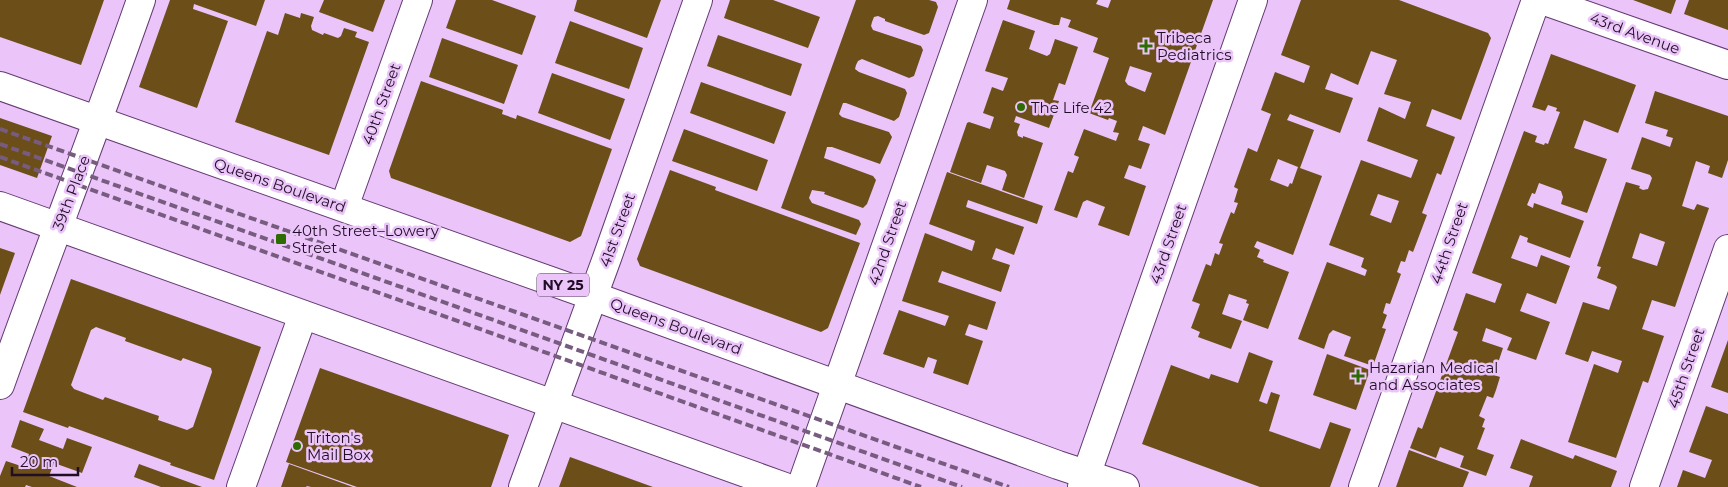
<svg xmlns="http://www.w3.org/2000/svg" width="1728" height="487" font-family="Montserrat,sans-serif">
  <rect width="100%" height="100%" fill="#ebc4f9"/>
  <path fill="#6c4e19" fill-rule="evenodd" d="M0,0H104L81,65L0,37Z
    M170,0H265L256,26L194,4L193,9L228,21L197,108L139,87Z
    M324,0H385L373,32L319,12Z
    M456,0H492L536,16L522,55L446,28Z
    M577,0H661L647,38L574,11Z
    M730,0H773L820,17L808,48L724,18Z
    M856,0H929L936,2L938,7L929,33L924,35L885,21V19L878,16L874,17L872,22L871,26L873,30L921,46L923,50L914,76L909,78L862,59L858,61L856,65L855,69L859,72L905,89L907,93L899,117L894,121L846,103H843L839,114L842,117L889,132L892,137L880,164L832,147H827L824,158L873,176L876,180L867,204L863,208L824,194L825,192L812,190L809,198L812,203L859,220L861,224L856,235L781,208Z
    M1010,0H1098L1096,4L1108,8L1111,0H1213L1165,135L1143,126L1138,140L1150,144L1141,169L1129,165L1124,178L1146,186L1129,236L1098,225L1105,207L1087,200L1083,202L1077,218L1054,210L1068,171L1073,173L1079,157L1074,155L1084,129L1116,141L1119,133L1113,132L1117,121L1109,118L1108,120L1089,113L1109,58L1093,52L1098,38L1068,27L1071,20L1061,17L1059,25H1054L1007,9ZM1130,66L1152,73L1145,92L1128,85L1125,81Z
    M1301,0H1399L1488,33L1491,38L1461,120L1432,109L1426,126L1455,137L1441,175L1437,173L1422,213L1427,215L1413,252L1409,250L1405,262L1401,261L1397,272L1401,274L1390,304L1386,303L1383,313L1387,315L1382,328L1386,329L1373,366L1344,356L1351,337L1333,330L1329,334L1324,349L1298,339L1327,262L1365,276L1367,270L1361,267L1364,258L1329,245L1361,160L1411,178L1418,160L1367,141L1379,107L1405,119L1411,102L1384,94L1397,60L1371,51L1358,85L1331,73L1325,89L1353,98L1340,133L1290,114L1287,120L1314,130L1300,168L1322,176L1293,255L1257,241L1254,247L1260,250L1257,257L1264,260L1263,262L1289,272L1268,329L1243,320L1249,304L1246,303L1247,300L1229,294L1222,314L1242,321L1231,349L1198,337L1200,332L1191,328L1200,304L1192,301L1206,264L1211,266L1215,253L1219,255L1223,244L1219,243L1231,212L1234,214L1238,203L1234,202L1238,189L1234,187L1248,148L1257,152L1271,114L1261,110L1275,72L1304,83L1310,66L1281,55ZM1278,159L1298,167L1292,184L1290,183L1288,187L1270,180ZM1378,194L1399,201L1391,223L1370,215Z
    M1633,0H1676L1671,14Z
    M1689,0H1728V30L1684,14Z
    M285,13L300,18L301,13L314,17L311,26L312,30L323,35L324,33L338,38L341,36L344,28L357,32L355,37L369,42L329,155L235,122L267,31L278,35Z
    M1003,20L1035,31L1029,49L1047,56L1050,54L1055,39L1078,47L1065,85L1059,83L1053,100L1059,101L1049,128L1016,116L1014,122L1020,124L1017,132L1018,136L1023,138V136L1043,143L1024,198L1002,190L1007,175L1005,171L987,165L981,183L950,172L967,123L969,122L990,129L994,117L983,113L992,87L1003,91L1008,78L985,71Z
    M570,21L643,48L629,89L555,63Z
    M718,35L802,64L791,96L707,66Z
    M442,38L518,65L504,104L429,77Z
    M1551,54L1636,85L1618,133L1584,120L1574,148L1607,159L1587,213L1561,204L1563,197L1561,191L1539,183L1535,194L1532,193L1527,205L1533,208L1534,203L1584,221L1570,258L1527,242L1528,238L1520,235L1511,258L1537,267L1541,255L1570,266L1556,304L1527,293L1520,311L1550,322L1536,360L1507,350L1512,338L1486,328L1482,341L1503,348L1494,375L1500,377L1496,390L1493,398L1487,396L1479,416L1485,419L1482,427L1485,428L1477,449L1494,455L1486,476L1460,467L1464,456L1440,447L1436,458L1410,448L1418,427L1422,429L1451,351L1458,332L1453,330L1466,293L1495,303L1502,284L1472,273L1524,131L1537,136L1535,142L1544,145L1545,143L1548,144L1560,112L1556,111L1557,108L1548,105L1545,111L1532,107Z
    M552,73L625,99L610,140L538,113Z
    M421,81L503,110L502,114L516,119L517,115L612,149L581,236L570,242L391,178L389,171Z
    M701,82L786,112L774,144L690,113Z
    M1655,91L1728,116V160L1722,178L1708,173L1710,166L1696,161L1682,206L1694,210L1697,204L1709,208L1675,307L1652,300L1642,329L1664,336L1648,383L1643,381L1616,458L1568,442L1594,364L1618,373L1622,361L1592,351L1588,362L1565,354L1583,302L1609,310L1617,287L1615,285L1597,278L1601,267L1597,266L1626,182L1640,186L1639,188L1643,190L1648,189L1652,178L1650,175L1631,169L1642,137L1670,147L1673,138L1666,136L1668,130L1645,123ZM1640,233L1665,242L1657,266L1632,258Z
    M0,118L52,136L37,178L0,165Z
    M684,129L768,160L757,191L672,161Z
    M670,170L716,187L715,190L860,243L828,328L821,332L640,266L637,259Z
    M947,172L1043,206L1037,224L968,200L966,207L1024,227L1014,255L996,248L992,259L1010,265L1001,292L942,271L938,282L996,302L987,330L969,324L967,329L965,335L983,341L968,385L933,373L937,360L928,357L924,368L883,354L899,310L945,326L949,316L902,301L925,233L972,251L975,241L929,224Z
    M0,248L15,253L0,295Z
    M71,279L261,347L214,480L170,465L171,463L69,426L68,428L23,412ZM96,327L126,338L125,341L181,361L183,358L211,368L212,372L193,427L187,430L158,420L159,416L153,414L105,397L103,400L74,389L71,385L91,330Z
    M1728,340V393L1711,387Z
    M1249,352L1273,361L1259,401L1267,404L1271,392L1280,395L1269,431L1320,449L1330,422L1351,429L1330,487H1260L1142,444L1171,365L1209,379L1211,374L1238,383Z
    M1327,354L1370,370L1356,410L1313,395Z
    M320,368L509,435L491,487H357L286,462Z
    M1706,406L1728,414V487H1677L1683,470L1705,478L1712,460L1689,452Z
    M20,420L44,429L39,440L63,449L67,438L92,447L82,473L54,463L49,476L77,487H32L26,485L25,487H0V476L6,461L24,467L29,454L11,447Z
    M1521,439L1573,459L1575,455L1617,471L1611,487H1529L1533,476L1510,468Z
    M1409,450L1469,472L1463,487H1396Z
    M570,457L653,487H559Z
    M139,464L202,487H161L134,477Z
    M289,464L353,487H311L307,486L306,487H281Z"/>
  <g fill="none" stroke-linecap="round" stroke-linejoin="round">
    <g stroke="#643972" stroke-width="30">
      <path id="minor" d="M1542,0L1728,65
        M344,207L418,0
        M0,385C46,256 96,129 141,0
        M241,487L303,315
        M523,487L607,258L698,0
        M801,487L973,0
        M1082,487L1253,0
        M1363,487L1536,0
        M1644,487L1728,249"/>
    </g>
    <g stroke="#643972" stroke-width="30">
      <path id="major" d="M0,86L593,296L1058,465L1125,487
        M0,206L785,487"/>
    </g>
    <use href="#minor" stroke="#fff" stroke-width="28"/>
    <use href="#major" stroke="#fff" stroke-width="28"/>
    <path stroke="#775c80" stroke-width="4" stroke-dasharray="8 4" stroke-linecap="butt" d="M0,129L1009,487
      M0,144L962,487
      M0,157L921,487"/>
  </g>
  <g fill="#2c6c00" stroke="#ebc4f9" stroke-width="2">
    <path d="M1143.5 38.5h5v5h5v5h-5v5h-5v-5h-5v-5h5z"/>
    <circle cx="1021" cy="107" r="5"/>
    <rect x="275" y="233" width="12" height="12" rx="2.5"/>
    <path d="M1355.5 368.5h5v5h5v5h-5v5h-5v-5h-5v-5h5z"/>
    <circle cx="297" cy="446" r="5"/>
  </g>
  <g text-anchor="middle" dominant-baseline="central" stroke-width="5" stroke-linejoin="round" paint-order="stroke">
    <rect fill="#ebc4f9" stroke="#5d4565" stroke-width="1" x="537" y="273.5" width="52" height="23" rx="4"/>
    <g font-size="14" font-weight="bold" fill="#200e26">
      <text x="563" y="285">NY 25</text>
    </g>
    <g font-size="15" fill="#200e26" stroke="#ebc4f9">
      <text transform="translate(1635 33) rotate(20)">43rd Avenue</text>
      <text transform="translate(381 104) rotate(-70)">40th Street</text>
      <text transform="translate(280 185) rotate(19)">Queens Boulevard</text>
      <text transform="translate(71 193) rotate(-69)">39th Place</text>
      <text transform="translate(617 230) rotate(-70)">41st Street</text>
      <text transform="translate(887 243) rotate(-71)">42nd Street</text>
      <text transform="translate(1449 243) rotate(-71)">44th Street</text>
      <text transform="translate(1168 244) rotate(-71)">43rd Street</text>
      <text transform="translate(676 326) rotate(20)">Queens Boulevard</text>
      <text transform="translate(1686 368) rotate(-71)">45th Street</text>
    </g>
    <g font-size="15" fill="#200e26" stroke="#ebc4f9" text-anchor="start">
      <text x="1157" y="37">Tribeca<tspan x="1157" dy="17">Pediatrics</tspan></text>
      <text x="1031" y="107">The Life 42</text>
      <text x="292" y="230">40th Street–Lowery<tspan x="292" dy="17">Street</tspan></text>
      <text x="1369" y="367">Hazarian Medical<tspan x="1369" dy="17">and Associates</tspan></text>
      <text x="307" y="437">Triton's<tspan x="307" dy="17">Mail Box</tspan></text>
    </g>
  </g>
  <path d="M12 467v8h66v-8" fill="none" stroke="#200e26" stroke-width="2.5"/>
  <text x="20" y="467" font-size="15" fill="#200e26" stroke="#ebc4f9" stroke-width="4" paint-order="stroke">20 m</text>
</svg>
